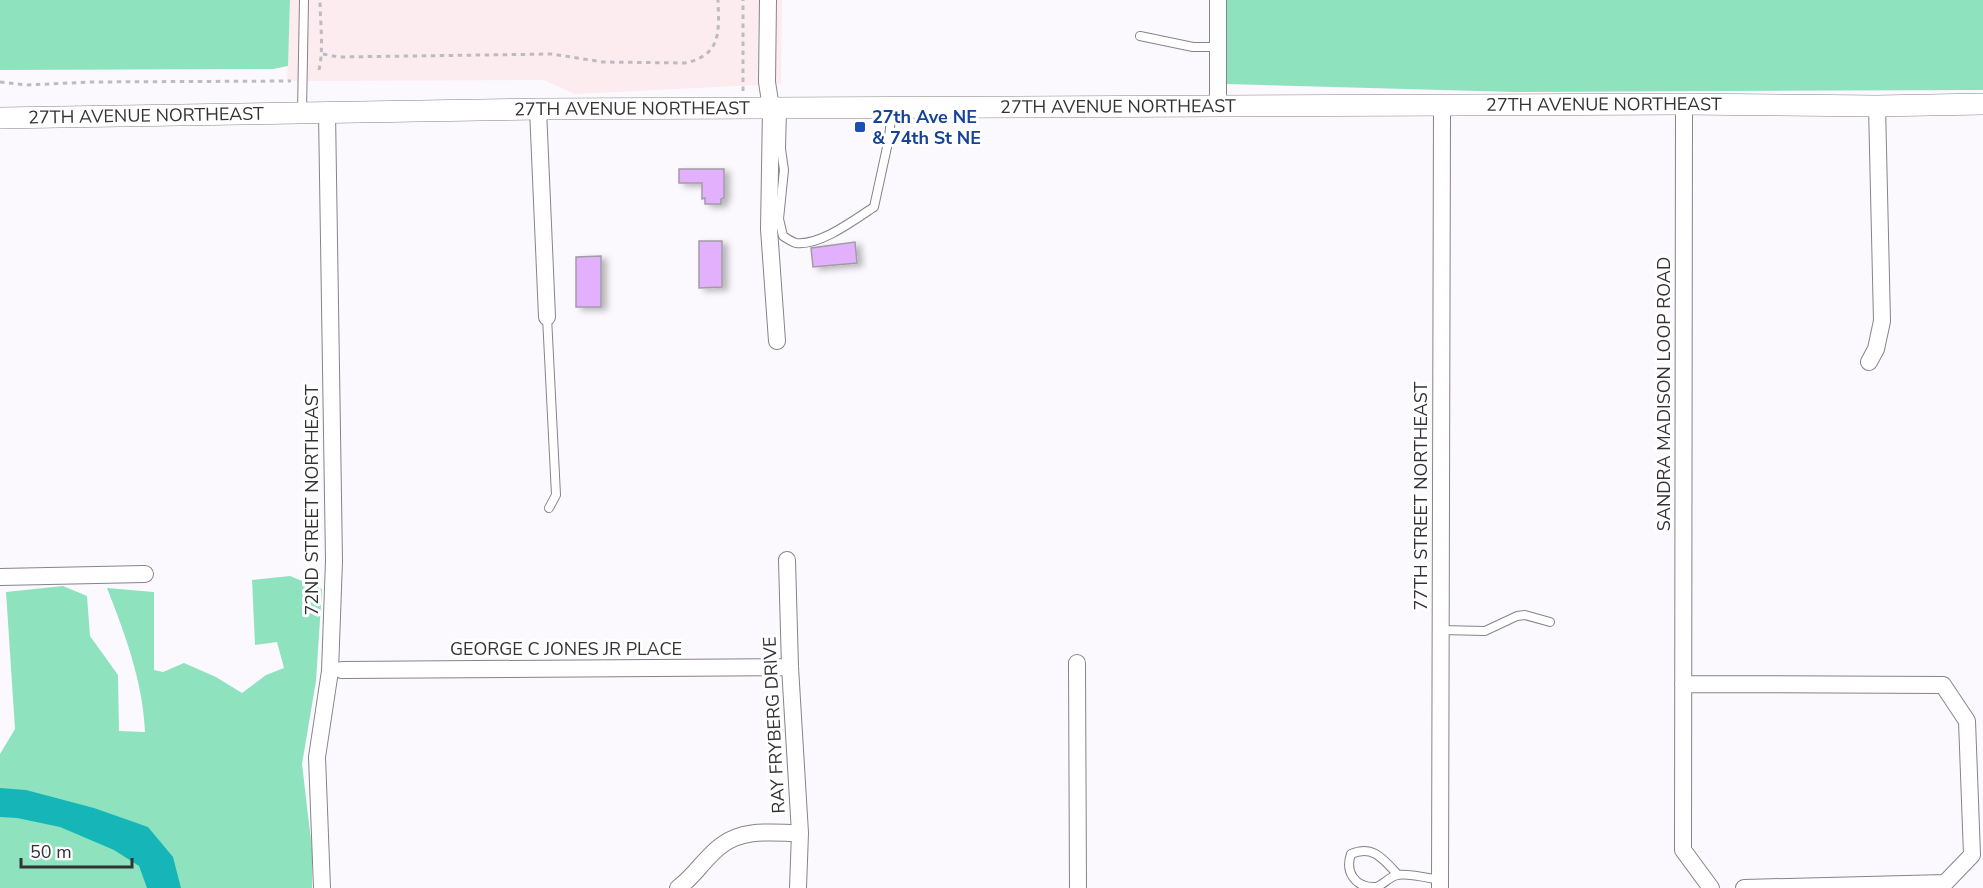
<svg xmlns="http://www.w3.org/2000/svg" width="1983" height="888" font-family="'Nunito Sans',sans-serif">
  <defs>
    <filter id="shadow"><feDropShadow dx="5.5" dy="3" stdDeviation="3" flood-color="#0004"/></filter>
  </defs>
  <rect width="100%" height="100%" fill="#fcf9fe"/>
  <path fill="#fcecf0" d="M290,0H782L781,84L575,94L543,80L287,81Z"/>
  <path fill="#8ee3be" d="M0,0H290L288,66L273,69L0,70Z
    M1224,0H1983V90L1514,92L1225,84Z
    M290,576L322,589L316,681L302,764L312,849V888H0V754L15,729L6,592L63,586L87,596L90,636L118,675L119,731L145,732C143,682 125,634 107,588L154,592V670L163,672L184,663L216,677L242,693L266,675L284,668L277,642L255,645L252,580Z"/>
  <path fill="#16b6b8" d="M0,788L26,790L94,808L148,827L173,857L181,888H147L139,866L114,850L60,827L17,818L0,817Z"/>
  <path fill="#e2b0fd" stroke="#a19ca4" stroke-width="1.5" filter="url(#shadow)" d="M679,169H724V198L721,199V204H705V198L702,199V183H679Z
    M699,241H722V287L699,288Z
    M855,242L857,263L813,267L811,248Z
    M601,256V307H576V257Z"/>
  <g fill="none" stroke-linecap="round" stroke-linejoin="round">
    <g stroke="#87838a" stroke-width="10">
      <path id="service" d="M1140,36L1193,47H1218
        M782,109L781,149L784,170L779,219L783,236C786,238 792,242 796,243C820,246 854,220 874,207L889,138L892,108
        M302,112L304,0
        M547,317L556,495L549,508
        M1441,630L1485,631L1517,616L1525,615L1550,622
        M1398,875C1384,860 1373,844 1351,854C1345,871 1354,888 1376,887C1383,885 1389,877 1397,875C1407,873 1429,878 1440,880"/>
    </g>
    <g stroke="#87838a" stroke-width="18">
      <path id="minor" d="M768,0L767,82L771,108L769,229L777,341
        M1218,0V105
        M1684,104L1683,850L1711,888
        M538,109L547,317
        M1869,362L1876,349L1882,321L1877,106
        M787,560L790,667L800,833L798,888
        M0,577L145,574
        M1077,663L1078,888
        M342,670L790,667
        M1683,684L1943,685L1967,721L1972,855L1945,883L1744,888
        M322,888L317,757L330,671L334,561L327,112
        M678,888C695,876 705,857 722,845C744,828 774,833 800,833
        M1440,888L1442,105"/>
    </g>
    <g stroke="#87838a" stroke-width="22">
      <g id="tertiary">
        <path id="s1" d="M0,118L538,109L1684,104L1877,106L1983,104"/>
      </g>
    </g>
    <path stroke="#bebbbf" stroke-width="3" stroke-dasharray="4.5 4.5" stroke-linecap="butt" d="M323,54L338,57L552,54L603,62L685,63C722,55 719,31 718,0
      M319,70C324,48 320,23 320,0
      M0,82L26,85L91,82L291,81
      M743,91V0"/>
    <use href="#service" stroke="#fff" stroke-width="8"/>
    <use href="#minor" stroke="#fff" stroke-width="16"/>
    <use href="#tertiary" stroke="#fff" stroke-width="21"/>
  </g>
  <rect fill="#1a4fb4" stroke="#fff" stroke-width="2" x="854" y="121" width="12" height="12" rx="3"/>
  <g text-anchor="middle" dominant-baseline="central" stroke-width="6" stroke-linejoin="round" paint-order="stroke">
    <g font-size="18" fill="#343235" stroke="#fff">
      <text stroke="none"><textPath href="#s1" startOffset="1604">27TH AVENUE NORTHEAST</textPath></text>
      <text stroke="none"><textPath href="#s1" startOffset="1118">27TH AVENUE NORTHEAST</textPath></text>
      <text stroke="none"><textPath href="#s1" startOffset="632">27TH AVENUE NORTHEAST</textPath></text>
      <text stroke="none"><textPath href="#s1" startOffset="146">27TH AVENUE NORTHEAST</textPath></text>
      <text transform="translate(1664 394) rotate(-90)">SANDRA MADISON LOOP ROAD</text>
      <text transform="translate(1421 496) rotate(-90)">77TH STREET NORTHEAST</text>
      <text transform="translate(312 500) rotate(-90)">72ND STREET NORTHEAST</text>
      <text x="566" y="649">GEORGE C JONES JR PLACE</text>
      <text transform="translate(774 725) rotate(-93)">RAY FRYBERG DRIVE</text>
    </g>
    <g font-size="18" font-weight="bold" fill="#164399" stroke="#fff" text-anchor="start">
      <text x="872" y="117">27th Ave NE<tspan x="872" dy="21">&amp; 74th St NE</tspan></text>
    </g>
  </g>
  <path d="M21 858v9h111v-9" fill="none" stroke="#343235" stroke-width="3"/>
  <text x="30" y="858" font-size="18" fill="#343235" stroke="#ffffff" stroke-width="4.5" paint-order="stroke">50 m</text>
</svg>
